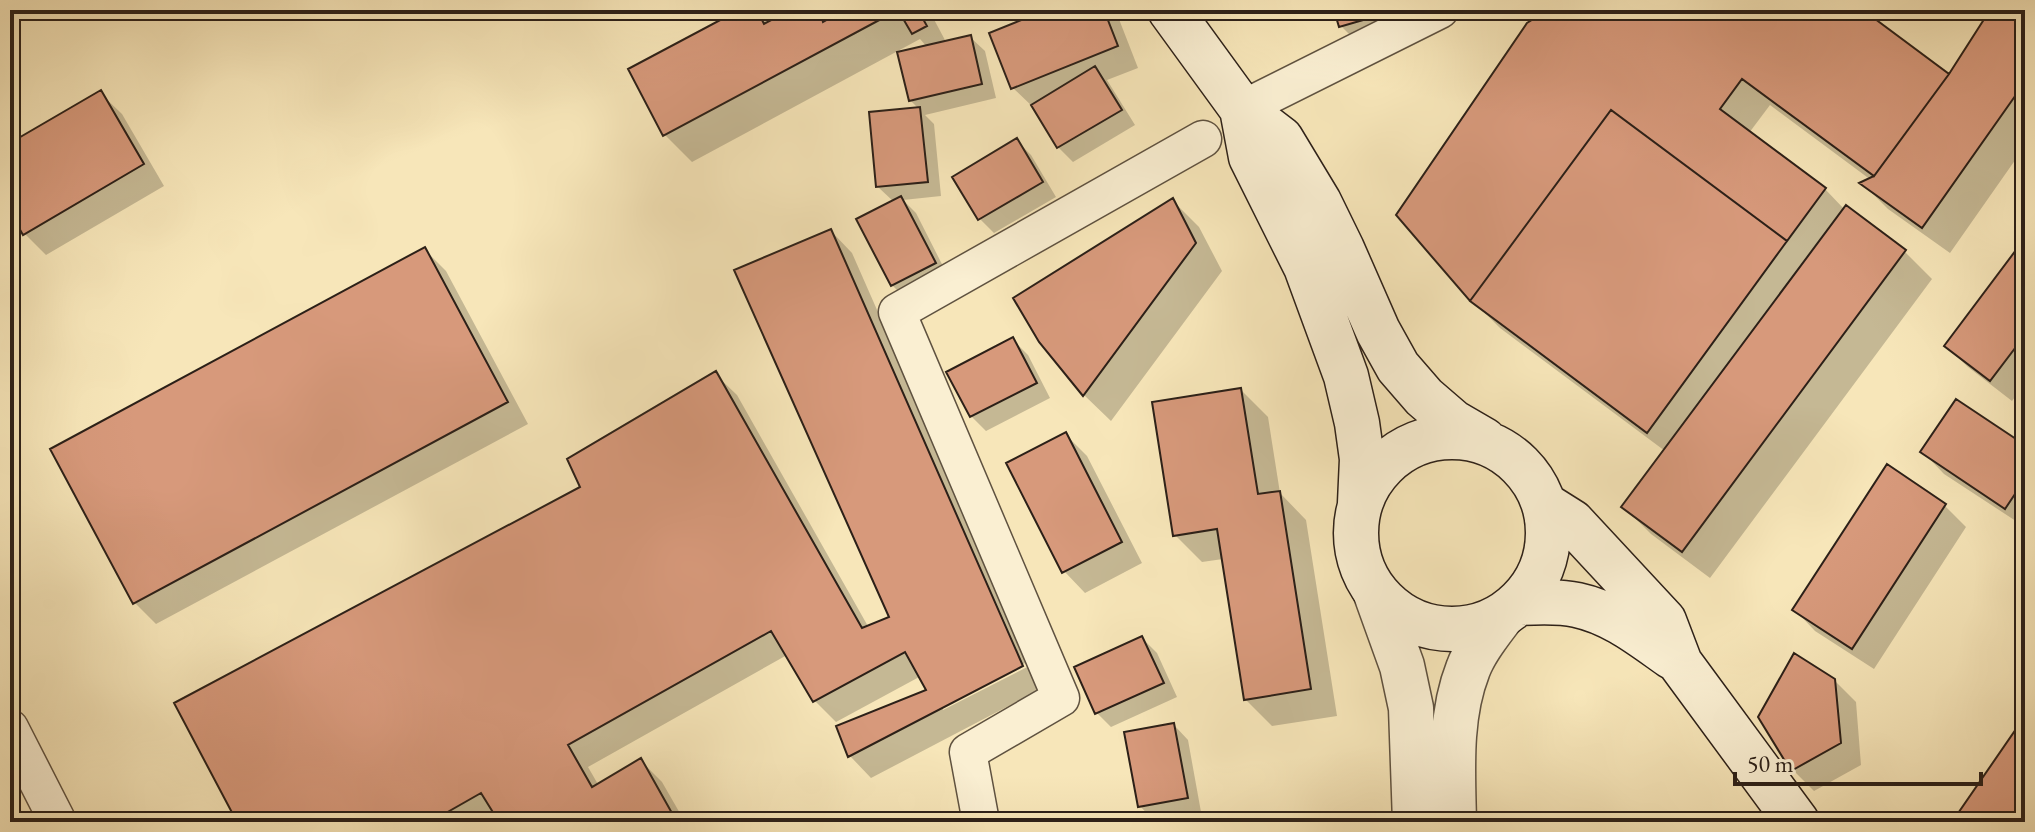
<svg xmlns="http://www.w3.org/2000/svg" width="2035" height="832" font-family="'EB Garamond',serif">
  <rect width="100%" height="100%" fill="#f7e6b9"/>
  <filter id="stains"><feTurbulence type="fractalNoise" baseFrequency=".0025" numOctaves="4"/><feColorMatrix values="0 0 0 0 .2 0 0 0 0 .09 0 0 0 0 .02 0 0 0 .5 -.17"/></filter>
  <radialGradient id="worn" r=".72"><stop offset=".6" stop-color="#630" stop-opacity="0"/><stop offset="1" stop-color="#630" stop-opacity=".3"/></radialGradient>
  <path fill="#0003" d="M743,10H757L770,23L794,10H828L835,17L848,10H929L946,42L970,37L985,51L996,98L925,115L934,124L941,196L903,200L916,213L949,278L907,300L892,285L894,202L878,187L919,109L910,100L927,47L920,39L692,162L665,135Z
    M1052,10H1113L1117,14L1138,68L1107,80L1135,125L1073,162L1058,147L1035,109L1013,88Z
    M1336,10H1405L1362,47L1341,26Z
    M1551,10H1860L1950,77L1993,10H2025V146L1950,253L1888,209L1862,183L1871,180L1770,105L1749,133L1825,189L1845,210L1846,208L1905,252L1932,279L1710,578L1651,534L1624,507L1665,451L1500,328L1472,300Z
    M100,93L122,114L164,186L46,255L25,234L10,208V146Z
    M1016,140L1031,155L1056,197L994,233L980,219Z
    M1172,200L1199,227L1222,271L1111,421L1084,395L1041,341Z
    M831,231L852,253L1031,660L943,706V710L1033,664L1043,688L871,778L850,756L838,727L929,691L921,676L836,722L815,701L787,655L588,767L599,786L641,761L662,782L685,822H501L498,817L488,822H240L582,488L715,374L737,395L869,628L892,618Z
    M2025,242V384L2012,401L1968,367L1946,346Z
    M425,250L446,271L528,424L156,624L135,603Z
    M1013,340L1028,355L1050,398L986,431L971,416Z
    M1241,390L1268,417L1280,493L1306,520L1337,716L1272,726L1245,699L1223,559L1202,562L1175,535Z
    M1066,435L1087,456L1142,563L1085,593L1064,571Z
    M2025,447V527L1944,474L1923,452Z
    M1887,467L1945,506L1966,527L1874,669L1815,631L1794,609Z
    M1142,638L1157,653L1177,697L1111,727L1097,713Z
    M1834,680L1856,702L1861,765L1814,791L1793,770Z
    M1174,725L1188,740L1201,812L1154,821L1140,806Z"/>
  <path fill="#d7997b" stroke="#2c2018" stroke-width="2" d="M739,10H757L764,24L790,10H820L823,22L844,10H898L663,136L628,69Z
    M898,10H918L927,26L912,34Z
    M1046,10H1104L1118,46L1011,89L989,33Z
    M1334,10H1391V12L1339,27Z
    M1548,10H1863L1949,74L1874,176L1742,79L1720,109L1826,188L1787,241L1611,110L1470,301L1396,215L1527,23Z
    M1990,10H2025V82L1922,228L1859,183L1874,176L1949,74Z
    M971,35L982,84L909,101L897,52Z
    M1095,66L1122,110L1057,148L1031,105Z
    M101,90L144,164L23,235L10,212V143Z
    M920,107L928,182L876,187L869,112Z
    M1611,110L1787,241L1647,433L1470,301Z
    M1017,138L1043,182L978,220L952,177Z
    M901,196L936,263L891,286L856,219Z
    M1173,198L1196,243L1083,396L1039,342L1013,298Z
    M1846,205L1906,250L1682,552L1621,507Z
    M831,229L1023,666L848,757L836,726L926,690L905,652L813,702L771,631L568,745L592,787L641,758L677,822H499L481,793L430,822H237L174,703L580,487L567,459L716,371L862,628L889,617L734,270Z
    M2025,238V335L1990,381L1944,346Z
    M425,247L508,402L133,604L50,449Z
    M1013,337L1037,383L970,417L946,372Z
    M1241,388L1258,494L1280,491L1311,689L1244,700L1217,529L1173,536L1152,402Z
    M1956,399L2025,445V479L2005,509L1920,452Z
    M1066,432L1122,542L1062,573L1006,463Z
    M1887,464L1946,504L1852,649L1792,610Z
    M1142,636L1164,683L1095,714L1074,667Z
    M1794,653L1835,679L1841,743L1791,771L1758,717Z
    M2025,716V822H1952Z
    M1174,723L1188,798L1138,807L1124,732Z"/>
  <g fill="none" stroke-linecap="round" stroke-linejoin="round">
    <g stroke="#5f5240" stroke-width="39">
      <path id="minor" d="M1242,109L1440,10
        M10,728L58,822
        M981,822L968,752L1061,698L897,312L1203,139"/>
    </g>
    <g stroke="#5f5240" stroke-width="47">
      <path id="tertiary" d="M1375,591L1402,666L1411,708L1415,822
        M1454,822C1453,772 1449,717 1468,669C1475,650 1489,633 1501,617"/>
    </g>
    <g stroke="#2c2018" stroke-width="47">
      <path id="secondary" d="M1170,10L1242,109L1281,139L1319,202L1342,249L1378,331L1398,367L1424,397L1453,422L1484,440
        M1242,109L1251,157L1306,267L1346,376L1357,423L1362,459L1360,503
        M1356 533a96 96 0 1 1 192 0a96 96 0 1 1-192 0Z
        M1545,505L1572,522L1664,621L1680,663L1797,822
        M1520,603C1539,602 1559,601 1577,605C1614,613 1642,636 1672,657"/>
    </g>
    <use href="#minor" stroke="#faefd2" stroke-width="36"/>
    <use href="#tertiary" stroke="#faefd2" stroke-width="44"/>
    <use href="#secondary" stroke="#faefd2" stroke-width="44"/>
  </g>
  <rect width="2035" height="832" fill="none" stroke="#f7e6b9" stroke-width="40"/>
  <rect x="12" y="12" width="2011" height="808" fill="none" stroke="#2c2018" stroke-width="4"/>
  <rect x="20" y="20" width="1995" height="792" fill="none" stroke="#2c2018" stroke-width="2"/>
  <path d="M1735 772v12h246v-12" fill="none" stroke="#2c2018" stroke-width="4"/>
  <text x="1747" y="772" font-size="24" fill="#2c2018" stroke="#faefd2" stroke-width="6" paint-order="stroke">50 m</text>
  <rect width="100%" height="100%" filter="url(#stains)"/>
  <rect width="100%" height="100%" fill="url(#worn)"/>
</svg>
